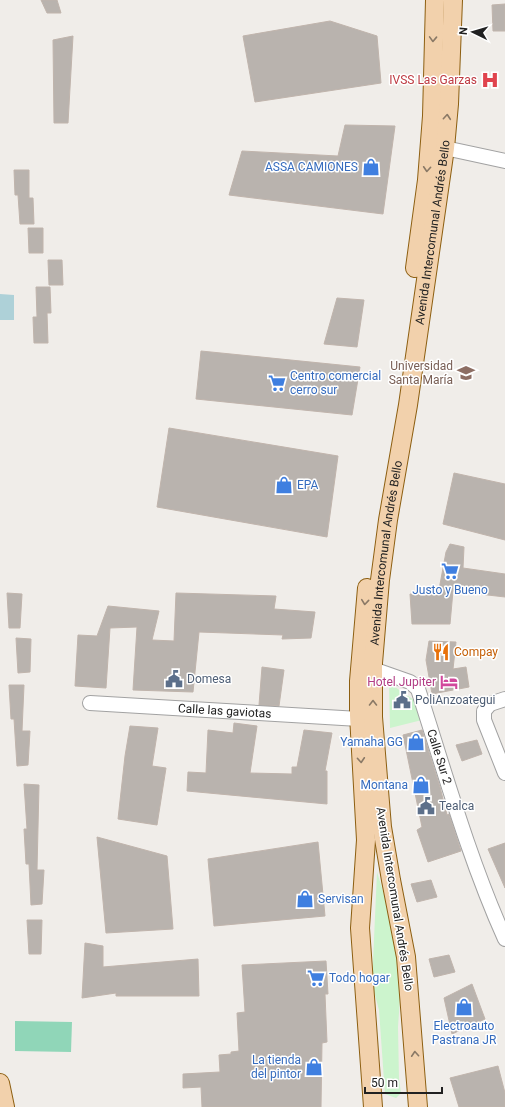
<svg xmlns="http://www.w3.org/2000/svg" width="505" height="1107" font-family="Roboto,sans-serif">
  <rect width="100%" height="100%" fill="#f0ede9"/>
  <path fill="#ccf4cd" d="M389,683L414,700L422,720L390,728Z
    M377,872L392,920L402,970L398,1027L399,1079L401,1093L396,1098L385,1094L379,1010L372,984Z"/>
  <path fill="#90d6b8" d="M15,1021L72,1022L71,1052L15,1051Z"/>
  <path fill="#aed1d8" d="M0,294L14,295V320H0Z"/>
  <path fill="#b9b3ae" stroke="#c0b4ac" d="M41,0H57L61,13H47Z
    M505,4V31H493L492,5Z
    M330,21L377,36L381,83L255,102L243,36Z
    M73,36L68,123H54L53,40Z
    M345,125L395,126L383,214L229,195L242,151L338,156Z
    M14,170H29V198H33L34,224H20L18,195H15Z
    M28,228H43V253H29Z
    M48,260H62L63,285H49Z
    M36,287H50L51,313H47L48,343H34L33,317H37Z
    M337,298L364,300L357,347L324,344Z
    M201,351L360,367L352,415L196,399Z
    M169,428L338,456L327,537L157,507Z
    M454,473L505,484V540L443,524Z
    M450,544L464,547L463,568L505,574V597L453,591L450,624H412L410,594L438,595L446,552Z
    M7,593L22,594L20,628H9Z
    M176,593L276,596L274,609L315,612L311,638L282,639L283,635L199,632L193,692L133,690L137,627L110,628L106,688L75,686L78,635L97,636L108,606L159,611L152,640L174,641Z
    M16,638L31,639L30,672L18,673Z
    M429,641L456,642L453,669L466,667L469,687L432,694L426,660Z
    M262,667L284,670L279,706L259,705Z
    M9,685H24L22,731H30L28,765L17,766L14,719H11Z
    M234,723L257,726L250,773L292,774V767H297L304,730L332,733L325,771H327V804L187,791L188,772L206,773L208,730L233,733Z
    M130,726L158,728L152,766L166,768L157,825L118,819L125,756Z
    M422,730L440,787L447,815L449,814L461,851L428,862L417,830L422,827L403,735Z
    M477,740L482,754L462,761L456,745Z
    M24,784L39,785L37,870H44L42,904L31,905L29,864H26L24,829H27Z
    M97,837L167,856L173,929L106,933Z
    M318,842L325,916L214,926L208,859Z
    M505,843V888L488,849Z
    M431,880L437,897L417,902L411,884Z
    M27,920H42L41,954H29Z
    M85,943L103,946V967L198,959L199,996H116V993L82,998Z
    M449,955L455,972L434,977L429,959Z
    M326,961L328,994H325L327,1042L322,1043L321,1107H202L201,1087L183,1088V1074L220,1072L219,1055L231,1054V1052L239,1051L237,1013L245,1012L242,965Z
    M472,984L485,1019L452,1034L444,998Z
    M498,1066L505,1093V1107H459L450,1078Z"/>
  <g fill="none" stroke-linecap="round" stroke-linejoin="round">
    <g stroke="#a2a2a2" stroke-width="16">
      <g id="minor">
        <path d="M445,148L505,161"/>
        <path id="s1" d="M373,669L410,682L418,689C445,773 469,859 505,939"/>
        <path d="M505,699L490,704L484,711V720L505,773"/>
        <path id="s2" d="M90,703L359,719"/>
      </g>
    </g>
    <g stroke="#8d5f11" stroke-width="20">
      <g id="major">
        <path d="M415,268L427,180L432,116L435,0"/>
        <path d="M367,588L359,681V715L366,840L360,928L373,1107"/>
        <path d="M0,1083L5,1107"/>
        <path id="s3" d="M418,1107L406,957L391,880L382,827L373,717V663L380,580L388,520L408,405L445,148L449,104L453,0"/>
      </g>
    </g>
    <use href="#minor" stroke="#fff" stroke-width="14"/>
    <use href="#major" stroke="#f2d1ac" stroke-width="18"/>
  </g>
  <defs><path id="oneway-chevron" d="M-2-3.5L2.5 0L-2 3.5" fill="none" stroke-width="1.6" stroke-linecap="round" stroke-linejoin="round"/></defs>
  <g stroke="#8a7966">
    <use href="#oneway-chevron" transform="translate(433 39) rotate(92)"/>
    <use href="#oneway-chevron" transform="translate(447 117) rotate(-85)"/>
    <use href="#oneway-chevron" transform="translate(427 169) rotate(94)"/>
    <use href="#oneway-chevron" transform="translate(365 602) rotate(96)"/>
    <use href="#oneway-chevron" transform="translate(373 703) rotate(-90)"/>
    <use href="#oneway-chevron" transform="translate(361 760) rotate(86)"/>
    <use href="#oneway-chevron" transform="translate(415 1054) rotate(-94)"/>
  </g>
  <defs>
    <g id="hospital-bare" transform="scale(1.38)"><path d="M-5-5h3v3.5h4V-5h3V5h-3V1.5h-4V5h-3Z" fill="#e0444e" stroke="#fff" stroke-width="2.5" paint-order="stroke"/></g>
    <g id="shop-bare" transform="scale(1.38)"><path d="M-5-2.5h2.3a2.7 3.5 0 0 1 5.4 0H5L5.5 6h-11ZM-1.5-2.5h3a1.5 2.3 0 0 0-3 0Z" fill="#3f7fe0" stroke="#fff" stroke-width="2.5" paint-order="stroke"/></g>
    <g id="university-bare" transform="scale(1.38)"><path d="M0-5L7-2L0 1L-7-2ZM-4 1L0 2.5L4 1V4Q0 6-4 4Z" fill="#8d6e63" stroke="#fff" stroke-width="2.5" paint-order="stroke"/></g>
    <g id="supermarket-bare" transform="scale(1.38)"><path d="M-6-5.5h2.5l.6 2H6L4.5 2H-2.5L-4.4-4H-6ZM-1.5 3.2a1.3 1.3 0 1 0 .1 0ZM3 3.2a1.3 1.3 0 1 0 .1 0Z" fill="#3f7fe0" stroke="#fff" stroke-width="2.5" paint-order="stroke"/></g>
    <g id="restaurant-bare" transform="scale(1.38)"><path d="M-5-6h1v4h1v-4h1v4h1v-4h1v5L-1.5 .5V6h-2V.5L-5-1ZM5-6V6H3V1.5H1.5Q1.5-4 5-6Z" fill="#e8710a" stroke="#fff" stroke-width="2.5" paint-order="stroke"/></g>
    <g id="civic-bare" transform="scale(1.38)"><path d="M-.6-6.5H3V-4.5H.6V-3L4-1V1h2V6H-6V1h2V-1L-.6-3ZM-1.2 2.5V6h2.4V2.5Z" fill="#5c6f8a" stroke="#fff" stroke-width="2.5" paint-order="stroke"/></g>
    <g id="hotel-bare" transform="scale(1.38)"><path d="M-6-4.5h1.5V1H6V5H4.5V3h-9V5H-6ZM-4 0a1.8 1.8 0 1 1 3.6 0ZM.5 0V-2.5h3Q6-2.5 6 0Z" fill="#d1479c" stroke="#fff" stroke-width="2.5" paint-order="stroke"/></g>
  </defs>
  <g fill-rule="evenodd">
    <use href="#hospital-bare" x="490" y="80"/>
    <use href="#shop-bare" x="371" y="167"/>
    <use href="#university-bare" x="466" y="373"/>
    <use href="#supermarket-bare" x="277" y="383"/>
    <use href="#shop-bare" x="284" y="485"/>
    <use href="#supermarket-bare" x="450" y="571"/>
    <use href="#restaurant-bare" x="441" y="652"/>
    <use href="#civic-bare" x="174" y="679"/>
    <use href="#hotel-bare" x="449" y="682"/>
    <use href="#civic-bare" x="402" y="700"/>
    <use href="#shop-bare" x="416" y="742"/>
    <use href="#shop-bare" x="421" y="785"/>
    <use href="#civic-bare" x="426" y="806"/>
    <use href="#shop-bare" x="305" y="899"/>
    <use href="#supermarket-bare" x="316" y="978"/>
    <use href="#shop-bare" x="464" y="1007"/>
    <use href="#shop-bare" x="314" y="1067"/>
  </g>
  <g text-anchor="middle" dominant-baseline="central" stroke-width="3" stroke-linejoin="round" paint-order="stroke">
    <g font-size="12" fill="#be3a42" stroke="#fff" text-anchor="end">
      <text x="477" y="80">IVSS Las Garzas</text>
    </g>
    <g font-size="12" fill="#366cbe" stroke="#fff" text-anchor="end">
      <text x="358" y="167">ASSA CAMIONES</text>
      <text x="290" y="376" text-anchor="start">Centro comercial<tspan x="290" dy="14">cerro sur</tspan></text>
      <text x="297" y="485" text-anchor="start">EPA</text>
      <text x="450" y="590" text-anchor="middle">Justo y Bueno</text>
      <text x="403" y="742">Yamaha GG</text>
      <text x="408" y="785">Montana</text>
      <text x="318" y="899" text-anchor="start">Servisan</text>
      <text x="329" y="978" text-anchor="start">Todo hogar</text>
      <text x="464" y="1026" text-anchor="middle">Electroauto<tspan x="464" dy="14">Pastrana JR</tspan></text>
      <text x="301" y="1060">La tienda<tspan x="301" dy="14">del pintor</tspan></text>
    </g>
    <g font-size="12" fill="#212121" stroke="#fff">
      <text stroke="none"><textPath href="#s3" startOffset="882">Avenida Intercomunal Andrés Bello</textPath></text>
      <text stroke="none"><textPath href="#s3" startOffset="558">Avenida Intercomunal Andrés Bello</textPath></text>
      <text stroke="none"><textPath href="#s2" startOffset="135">Calle las gaviotas</textPath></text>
      <text stroke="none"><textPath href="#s1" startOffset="121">Calle Sur 2</textPath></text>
      <text transform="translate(395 899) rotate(81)">Avenida Intercomunal Andrés Bello</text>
    </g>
    <g font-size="12" fill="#785e54" stroke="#fff" text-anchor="end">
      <text x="453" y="366">Universidad<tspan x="453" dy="14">Santa María</tspan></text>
    </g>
    <g font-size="12" fill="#c56008" stroke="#fff" text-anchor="start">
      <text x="454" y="652">Compay</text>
    </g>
    <g font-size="12" fill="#4e5e75" stroke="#fff" text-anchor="start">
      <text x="187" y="679">Domesa</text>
      <text x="415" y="700">PoliAnzoategui</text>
      <text x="439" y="806">Tealca</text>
    </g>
    <g font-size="12" fill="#b23c85" stroke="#fff" text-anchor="end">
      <text x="436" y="682">Hotel Jupiter</text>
    </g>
  </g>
  <g transform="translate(473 32) rotate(275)" stroke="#ffffff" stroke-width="3" paint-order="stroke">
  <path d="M0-3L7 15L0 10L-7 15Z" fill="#212121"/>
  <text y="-6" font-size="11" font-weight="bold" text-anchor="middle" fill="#212121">N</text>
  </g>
  <path d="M365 1087v6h77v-6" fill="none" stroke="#212121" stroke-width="2"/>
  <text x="371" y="1087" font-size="12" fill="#212121" stroke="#ffffff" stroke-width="3" paint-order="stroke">50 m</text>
</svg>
